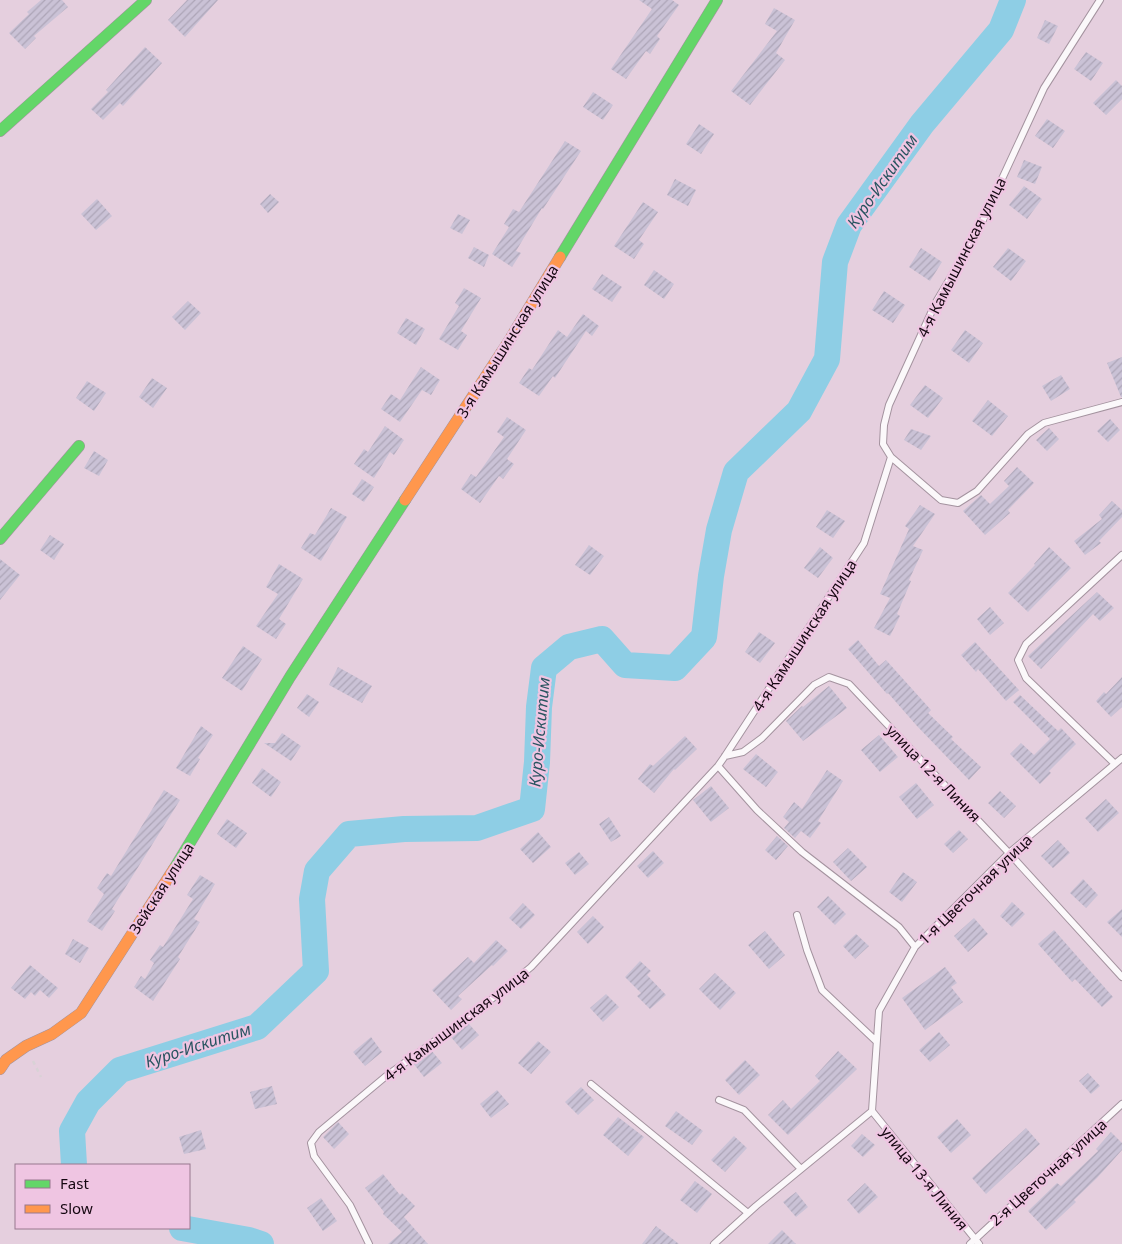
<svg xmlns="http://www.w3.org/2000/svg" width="1122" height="1244" font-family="'Noto Sans',sans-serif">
  <defs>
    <pattern id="building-hatch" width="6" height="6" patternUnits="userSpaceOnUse" patternTransform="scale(1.25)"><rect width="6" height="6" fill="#cac2d6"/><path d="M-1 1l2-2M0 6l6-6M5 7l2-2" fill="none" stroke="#ada5b7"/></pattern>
  </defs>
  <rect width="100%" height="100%" fill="#e5cfde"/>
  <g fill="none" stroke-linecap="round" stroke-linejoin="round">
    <path stroke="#8ecee5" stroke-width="26" d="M74,1165L72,1131L88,1102L120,1070L257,1027L316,971L312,899L317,871L349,834L404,829L477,828L532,809L537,762L539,707L544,668L569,647L602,639L625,665L675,668L704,637L711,576L719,530L736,472L799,411L827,359L835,262L849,225L922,124L1001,30L1013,0
      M182,1228L249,1240L261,1244"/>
  </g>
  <path fill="url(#building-hatch)" d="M41,0H62L68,7L34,36L36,38L25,49L9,33L29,14L27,12Z
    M187,0H218L185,37L168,20Z
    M639,0H672L679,5L657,36L660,39L650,54L646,51L626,79L611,69L652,9Z
    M774,8L795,20L776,53L785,60L750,105L731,91L777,31L765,24Z
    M1045,20L1058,26L1049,44L1037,38Z
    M145,47L162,63L123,106L120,103L103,120L91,109L108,92L106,90Z
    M1086,52L1103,63L1091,81L1074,69Z
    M1116,80L1122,86V99L1106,115L1093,103Z
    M593,92L613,105L603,120L583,107Z
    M1047,119L1065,131L1053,148L1035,136Z
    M699,124L714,134L701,154L686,144Z
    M565,141L581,151L543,209L542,208L516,251L521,253L512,267L492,254L509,227L504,224L513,209L519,212Z
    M1024,160L1042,167L1035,184L1017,177Z
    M675,179L696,190L688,206L667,195Z
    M1024,186L1042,199L1027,219L1009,205Z
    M270,194L279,202L268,213L260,204Z
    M97,199L112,216L96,230L81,214Z
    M643,202L658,212L639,240L644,244L634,259L614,246Z
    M458,214L470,220L462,234L450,228Z
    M474,247L489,255L484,267L468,258Z
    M921,248L942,262L930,281L909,267Z
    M1008,248L1026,261L1011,281L993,267Z
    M654,270L674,284L664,299L644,285Z
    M602,274L622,287L612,302L592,289Z
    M464,288L481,298L461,331L467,335L458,350L439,339L459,306L455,303Z
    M884,291L905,305L893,323L872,310Z
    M188,301L201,313L185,330L172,317Z
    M583,314L599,326L592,336L586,331L555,378L553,376L539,396L519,383L529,368L532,370L558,330L567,337Z
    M406,318L425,329L416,345L397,333Z
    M965,330L983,343L969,363L951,350Z
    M1122,357V397H1121L1107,363Z
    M421,367L440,380L431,395L422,390L400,422L381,409L391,394L400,400Z
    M1061,375L1070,389L1051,401L1042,386Z
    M152,378L167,388L153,408L139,397Z
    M87,381L106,393L94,411L76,398Z
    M925,385L943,398L928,418L910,405Z
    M988,400L1008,416L992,436L972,421Z
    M507,417L526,430L507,459L514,464L503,479L499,476L480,503L461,489L471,474L476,477L504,437L497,432Z
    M1110,419L1120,430L1108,442L1097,431Z
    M385,426L404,440L394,455L390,452L374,478L354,464L364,449L368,452Z
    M1049,428L1059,439L1047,451L1036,440Z
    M911,429L931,436L921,450L904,440Z
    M94,451L108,460L99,476L84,468Z
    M1017,467L1034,483L1008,510L1010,513L985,535L963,511L981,495L990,504L1009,486L1004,481Z
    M362,479L374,487L364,502L352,494Z
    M1112,501L1122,510V517L1099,541L1101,543L1085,555L1074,541L1102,519L1099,515Z
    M920,505L935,514L913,546L923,550L909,580L911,581L897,614L900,616L890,636L874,628L890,598L880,594L909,529L905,526Z
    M331,508L347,517L321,561L301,548L310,533L315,535Z
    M827,510L845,521L833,538L816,527Z
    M50,535L64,544L54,560L40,550Z
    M589,545L604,556L590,575L575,565Z
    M820,547L833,558L818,578L804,568Z
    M1049,547L1071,568L1028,612L1008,593L1035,565L1034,564Z
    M0,559L20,575L0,600Z
    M279,564L303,579L279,619L286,624L276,639L256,626L278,594L266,587Z
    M1097,592L1114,608L1100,621L1093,614L1041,669L1028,656Z
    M990,607L1004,623L990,635L977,619Z
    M759,632L775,643L760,663L745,652Z
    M858,640L879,666L886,660L931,710L928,713L953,737L951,739L981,767L969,780L917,726L888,693L887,694L848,649Z
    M975,642L1019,690L1006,701L978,669L976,672L961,655Z
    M243,646L262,659L242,691L222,678Z
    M338,667L372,686L362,703L329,685Z
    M1122,677V707L1111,717L1096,701L1104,692L1106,694Z
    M829,686L847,708L803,741L786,721L802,706L803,707Z
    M307,694L319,702L309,717L297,708Z
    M1020,695L1058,731L1061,728L1076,744L1049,771L1051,773L1040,784L1010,754L1021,743L1034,755L1050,739L1013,702Z
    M201,726L213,735L198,758L200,759L190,776L176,768Z
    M282,733L301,746L291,761L264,743H275Z
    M879,735L898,757L880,772L861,750Z
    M685,736L697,749L675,770L674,769L654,793L638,779L650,764L653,766Z
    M756,754L778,772L766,787L743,769Z
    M262,768L281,782L271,797L252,783Z
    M827,770L843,781L818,821L821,823L810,838L801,831L795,838L784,828L789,822L783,817L794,802L802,809Z
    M916,783L934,805L917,819L899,797Z
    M711,786L729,808L711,822L693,800Z
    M164,790L180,800L112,909L115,911L102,931L87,921L104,894L97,888L107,873L111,876Z
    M1000,791L1016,806L1004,818L988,803Z
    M1106,799L1119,813L1098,832L1085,818Z
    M609,817L621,836L611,842L599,824Z
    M227,819L247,833L236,848L217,834Z
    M959,830L968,839L953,853L944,844Z
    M538,832L551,847L533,863L520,849Z
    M777,836L788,846L776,860L765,850Z
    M1058,840L1070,853L1053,868L1041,856Z
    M848,848L867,867L851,881L833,862Z
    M653,851L664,863L648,878L637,866Z
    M579,852L589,864L575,875L565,863Z
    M903,872L917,882L902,902L889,892Z
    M200,875L215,884L194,919L200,922L178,957L180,959L153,1001L134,987L141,976L145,979L154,963L150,960L160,945L163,947L193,899L187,895Z
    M1083,879L1098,895L1086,908L1070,893Z
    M828,896L846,914L835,925L817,907Z
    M1012,902L1025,914L1012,927L1000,916Z
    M523,903L535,915L521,929L509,918Z
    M1122,909V937L1107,922Z
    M593,916L604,927L588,944L577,932Z
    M974,918L988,934L968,952L954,936Z
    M1054,930L1113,997L1102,1007L1075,979L1072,982L1038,944Z
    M765,931L785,955L769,969L748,945Z
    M856,934L869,946L855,959L843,946Z
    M73,939L89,948L80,963L65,954Z
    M496,940L508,951L493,966L492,965L458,996L462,999L451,1010L432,990L468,957L474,963Z
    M640,961L651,971L647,975L666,995L650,1009L637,996L641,993L625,977Z
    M30,965L58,988L49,998L40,990L35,996L31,992L25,999L11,988Z
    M945,967L957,983L951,987L963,1002L925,1030L902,998Z
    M715,973L736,993L720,1010L699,989Z
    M606,994L619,1007L603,1022L590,1008Z
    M468,1023L479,1035L462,1050L450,1036Z
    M939,1032L950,1045L930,1062L919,1050Z
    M371,1037L382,1052L365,1066L353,1052Z
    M538,1041L551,1052L531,1074L518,1063Z
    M431,1050L442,1063L424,1077L413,1063Z
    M838,1051L857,1069L788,1135L768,1115L783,1100L791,1109L820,1081L815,1076Z
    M745,1060L760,1075L739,1095L725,1080Z
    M1088,1073L1100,1086L1091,1094L1079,1081Z
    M272,1086L277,1104L255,1109L250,1092Z
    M581,1087L594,1100L578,1115L565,1102Z
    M497,1090L509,1104L491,1118L480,1104Z
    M676,1111L703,1131L692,1145L665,1126Z
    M618,1117L644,1137L628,1156L603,1135Z
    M957,1119L971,1135L951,1153L937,1137Z
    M338,1122L349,1134L334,1149L323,1137Z
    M1026,1128L1040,1144L986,1194L972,1178Z
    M201,1130L206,1149L184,1154L179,1137Z
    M1111,1132L1122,1143V1150L1097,1178L1074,1200L1076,1202L1046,1230L1028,1211L1057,1183L1061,1186L1098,1151L1096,1149Z
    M862,1134L875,1145L863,1157L851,1146Z
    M734,1136L747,1148L725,1172L711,1160Z
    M383,1174L400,1195L402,1193L415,1206L404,1217L428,1244H388L402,1232L383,1214L384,1212L365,1188Z
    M695,1181L712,1194L697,1213L680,1200Z
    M865,1183L878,1197L859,1214L847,1200Z
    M796,1192L808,1207L796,1217L783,1202Z
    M321,1198L337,1221L323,1231L307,1208Z
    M656,1226L679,1244H642Z
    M782,1230L796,1244H768Z"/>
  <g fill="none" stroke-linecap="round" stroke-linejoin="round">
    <g stroke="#a4939f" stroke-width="8">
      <path id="lane" d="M891,457L941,500L958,503L977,491L1028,434L1044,423L1122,402
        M725,756L743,752L762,738L814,685L829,677L849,684L1009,853L1122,977
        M1115,764L1026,678L1018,660L1026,644L1122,555
        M718,766L757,810L802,852L899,927L915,947
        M797,915L807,950L822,990L876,1041
        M591,1084L748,1213
        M719,1100L744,1110L801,1169
        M872,1111L879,1011L915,947L1009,853L1122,758
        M872,1111L979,1244
        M369,1244L350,1205L314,1156L311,1143L319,1132L385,1077L483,1006L531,967L718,766L725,756L864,543L891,457L883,444L884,425L889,405L936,302L977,233L1044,88L1100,0
        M714,1244L756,1206L872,1111
        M970,1244L1122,1104"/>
    </g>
    <g stroke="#a4939f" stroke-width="12">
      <path id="fast" d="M0,131L146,0
        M560,257L717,0
        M0,539L79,446
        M174,869L290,677L405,500"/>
    </g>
    <g stroke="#a4939f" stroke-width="12">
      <path id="slow" d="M405,500L509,341L560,257
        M0,1069L6,1060L26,1046L52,1034L81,1013L174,869"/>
    </g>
    <path stroke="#d9d2d6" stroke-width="2.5" stroke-dasharray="4 4" stroke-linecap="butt" d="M33,1061L41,1077"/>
    <use href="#lane" stroke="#fbf8fa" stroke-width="6"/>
    <use href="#fast" stroke="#63d668" stroke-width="11"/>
    <use href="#slow" stroke="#ff974d" stroke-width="11"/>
  </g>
  <g text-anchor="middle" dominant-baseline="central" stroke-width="4.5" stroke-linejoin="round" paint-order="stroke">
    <g font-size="15" fill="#150711" stroke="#efc5e2">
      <text transform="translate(961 257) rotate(-63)">4-я Камышинская улица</text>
      <text transform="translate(507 341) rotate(-58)">3-я Камышинская улица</text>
      <text transform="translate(804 635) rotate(-57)">4-я Камышинская улица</text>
      <text transform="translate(934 773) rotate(46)">улица 12-я Линия</text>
      <text transform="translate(161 888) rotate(-57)">Зейская улица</text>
      <text transform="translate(975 889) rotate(-44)">1-я Цветочная улица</text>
      <text transform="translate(456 1024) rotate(-37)">4-я Камышинская улица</text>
      <text transform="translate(1048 1172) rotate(-42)">2-я Цветочная улица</text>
      <text transform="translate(925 1178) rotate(51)">улица 13-я Линия</text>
    </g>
    <g font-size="16" font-style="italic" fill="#285460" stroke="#efc5e2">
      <text transform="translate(882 181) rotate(-55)">Куро-Искитим</text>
      <text transform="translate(539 732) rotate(-85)">Куро-Искитим</text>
      <text transform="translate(198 1045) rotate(-18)">Куро-Искитим</text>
    </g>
  </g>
  <rect x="15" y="1164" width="175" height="65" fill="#efc5e2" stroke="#98798e"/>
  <rect x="25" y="1180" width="25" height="8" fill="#63d668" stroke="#98798e"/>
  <text x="60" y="1189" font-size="15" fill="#150711">Fast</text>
  <rect x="25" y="1205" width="25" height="8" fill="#ff974d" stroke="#98798e"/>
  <text x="60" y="1214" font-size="15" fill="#150711">Slow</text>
</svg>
